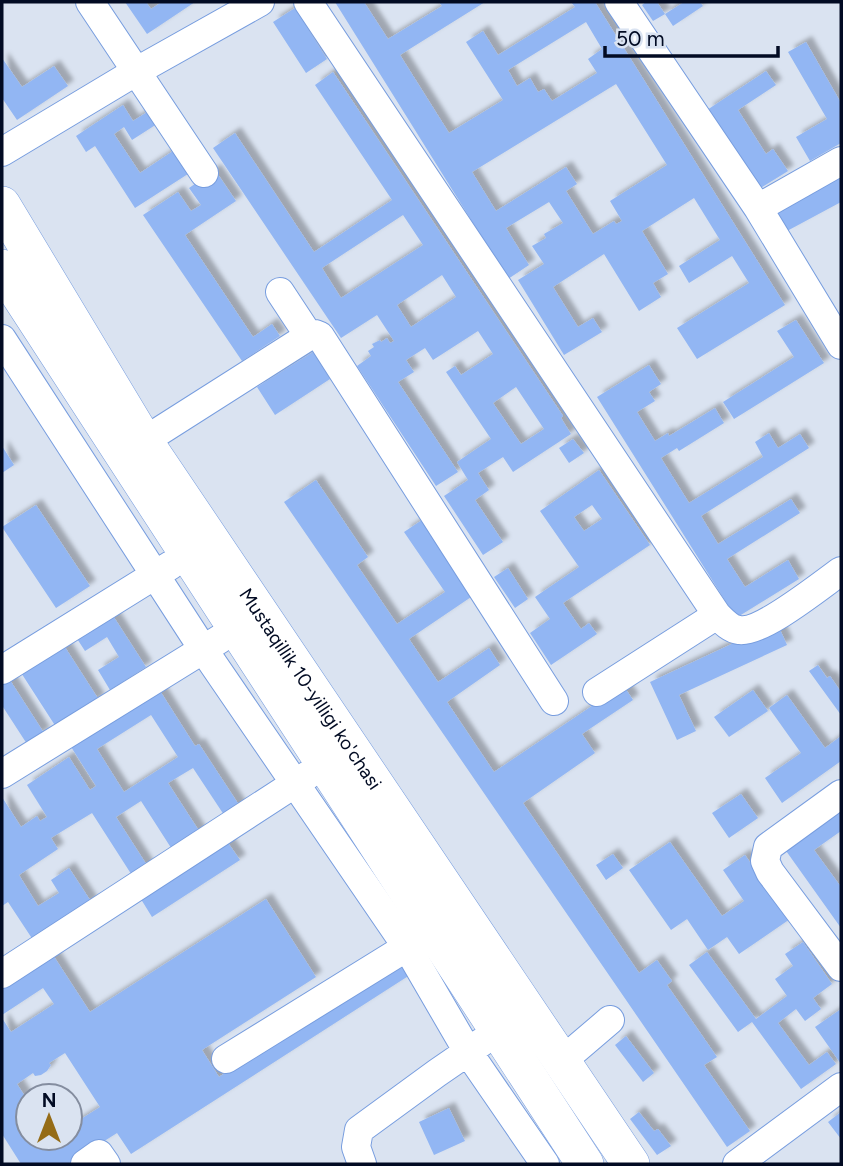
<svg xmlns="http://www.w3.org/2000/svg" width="843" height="1166" font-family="Figtree,sans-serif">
  <defs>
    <filter id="shadow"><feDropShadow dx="6" dy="-6" stdDeviation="2" flood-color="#0004"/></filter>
  </defs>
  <rect width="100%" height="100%" fill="#dae3f1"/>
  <path fill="#92b6f3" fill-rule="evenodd" filter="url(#shadow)" d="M125,2H146L151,9L162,2H195L147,34Z
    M335,2H364L388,39L442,6L439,2H485L400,55L449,133L503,100L466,42L483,31L498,55L575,7L571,2H595L785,305L697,359L677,328L749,283L732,256L689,283L679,266L720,240L694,198L642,231L668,274L653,283L661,297L639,311L604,254L553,287L578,327L593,318L602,332L564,355L518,280L544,264L532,246L546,238L544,234L563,223L549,202L506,228L529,265L508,279ZM586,22L602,49L588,59L597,73L552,101L544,89L538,92L530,78L517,86L508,70ZM616,84L667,165L610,201L622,221L616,224L614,221L593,234L566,191L577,184L566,167L496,211L472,172Z
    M646,2H657L665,14L684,2H700L703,6L673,26L665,14L653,21L642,5Z
    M295,8L327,59L306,73L273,22Z
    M806,42L841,103V143L810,161L796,137L827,119L788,52Z
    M2,58L22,87L54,66L68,86L17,120L2,98Z
    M766,71L776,85L738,110L766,154L773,149L788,171L759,189L707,110Z
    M333,72L563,416L561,418L571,434L513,472L503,457L478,473L489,490L475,500L503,542L483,555L444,496L468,480L457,462L491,439L446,372L455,366L461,375L493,354L478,331L433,360L425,348L406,360L414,372L398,382L458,472L436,486L357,366L371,356L368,351L374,347L372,344L380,340L381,342L387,338L390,343L394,341L377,315L341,338L213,148L235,133L314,252L392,200L315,85ZM403,215L423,245L341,298L322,268ZM442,275L456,297L411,327L397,305ZM516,387L544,429L521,444L493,403Z
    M123,105L133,121L152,109L160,122L132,140L124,127L114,134L140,173L176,149L191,172L135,208L95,146L86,152L76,136Z
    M215,170L236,201L185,235L253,337L272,324L280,336L242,361L143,215L178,192L191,211L201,205L189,188Z
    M841,174V202L787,231L775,210Z
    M796,320L824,363L734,419L723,402L794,357L777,331Z
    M313,352L330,379L275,415L257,387Z
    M649,365L661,384L649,392L655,401L637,412L655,441L668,433L669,436L715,408L724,423L679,451L677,448L661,458L689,503L763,457L755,442L769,433L778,448L800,434L809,448L701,516L718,544L791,499L800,513L727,559L745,587L788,560L799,579L736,618L597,397Z
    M573,439L584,453L569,463L559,448Z
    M2,446L14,465L2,473Z
    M599,470L650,545L563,603L581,629L589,623L597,634L551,665L530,633L550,619L535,597L579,567L540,511ZM592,505L602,519L584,531L574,517Z
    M316,480L368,557L357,565L397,624L445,592L404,532L425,518L477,593L409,639L438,682L489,648L500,665L447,702L494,772L623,685L633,700L582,734L595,753L523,803L639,973L657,960L672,981L667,985L717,1057L704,1065L750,1131L727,1147L284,502Z
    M36,505L90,586L56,608L2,527Z
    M508,568L528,599L515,608L494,577Z
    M108,608L146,667L110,690L98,670L119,657L107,637L85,651L72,631Z
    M777,623L787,645L679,695L696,731L677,740L650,682Z
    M61,641L99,700L56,727L18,668Z
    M818,665L827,678L830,676L841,692V715L809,671Z
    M6,674L44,733L27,744L3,707L2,708V676Z
    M155,683L195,746L199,744L243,811L228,821L193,768L168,783L203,837L175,854L141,801L116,817L150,870L135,880L92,813L51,838L58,849L19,875L38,906L59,893L51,880L69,868L92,903L35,943L8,902L2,906V797L21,827L37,816L40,821L47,817L27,785L69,757L90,790L96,786L66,739ZM151,715L178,757L124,792L97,749Z
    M753,690L768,711L729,737L714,717Z
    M787,695L825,748L841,736V761L782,803L765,778L801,753L769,708Z
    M741,794L758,818L729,838L712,813Z
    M841,808V831L814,850L841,887V928L784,848Z
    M226,840L240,860L152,917L139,896Z
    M670,842L722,916L744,901L723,870L745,855L790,919L739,954L727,937L708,950L687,919L671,930L629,870Z
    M613,854L623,868L606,880L596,865Z
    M266,899L316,977L202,1050L219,1077L402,957L413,973L131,1154L117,1133L68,1164H21L2,1134V1018L11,1032L54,1004L43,988L2,1015V984L51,952L90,1012ZM65,1053L100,1107L70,1126V1138H28V1101L17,1084L33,1073L35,1076L41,1075L47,1071L51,1065L49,1063Z
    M803,942L832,984L813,998L821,1009L805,1021L796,1009L778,1023L809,1065L827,1052L836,1064L801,1089L752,1022L738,1032L689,965L707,952L756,1019L787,996L775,979L793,966L785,954Z
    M841,1009V1064L815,1027Z
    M626,1036L654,1073L643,1082L615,1045Z
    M449,1108L465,1141L434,1155L419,1122Z
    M639,1112L654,1131L658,1129L671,1146L657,1155L630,1119Z
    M841,1112V1139L828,1122Z"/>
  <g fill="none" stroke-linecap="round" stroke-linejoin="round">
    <g stroke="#779ddf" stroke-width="30">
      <path id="minor" d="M90,2L204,173
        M308,2L717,615L597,692
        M619,2L758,208L841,345
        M2,152L137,71L260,2
        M758,208L841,161
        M280,292L309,336
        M2,339L203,649L407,947L468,1052L545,1164
        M144,441L309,336L315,334L320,336L554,701
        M717,615C723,621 730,629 739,630C761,634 821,585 841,571
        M2,670L171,565
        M2,774L220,639
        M841,794L768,847L765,861L770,872L841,967
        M2,974L308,775
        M226,1059L407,947
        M562,1061L610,1020
        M85,1164L99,1154L106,1164
        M362,1164L356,1147L359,1130L437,1073L482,1042
        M737,1164L841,1087"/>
    </g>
    <g stroke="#779ddf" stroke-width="38">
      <g id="major">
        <path id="s1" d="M2,205L144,441L631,1164"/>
        <path d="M2,268L585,1164"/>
      </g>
    </g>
    <use href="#minor" stroke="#fff" stroke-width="28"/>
    <use href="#major" stroke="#fff" stroke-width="37"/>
  </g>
  <g text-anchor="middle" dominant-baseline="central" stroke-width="7" stroke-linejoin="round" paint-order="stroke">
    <g font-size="19" fill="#020b23" stroke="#dae3f1">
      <text stroke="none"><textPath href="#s1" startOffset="574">Mustaqillik 10-yilligi ko'chasi</textPath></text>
    </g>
  </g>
  <rect width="843" height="1166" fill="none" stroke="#020b23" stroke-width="7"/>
  <g transform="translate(49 1117)"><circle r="33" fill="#dae3f1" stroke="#848d9f" stroke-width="2"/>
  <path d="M0-5L12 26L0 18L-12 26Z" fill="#956c17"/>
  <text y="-10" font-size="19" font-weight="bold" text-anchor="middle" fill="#020b23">N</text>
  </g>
  <path d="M605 46v10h173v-10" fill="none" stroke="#020b23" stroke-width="3.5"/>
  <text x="616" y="46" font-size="21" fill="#020b23" stroke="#dae3f1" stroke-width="5" paint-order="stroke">50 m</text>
</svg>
